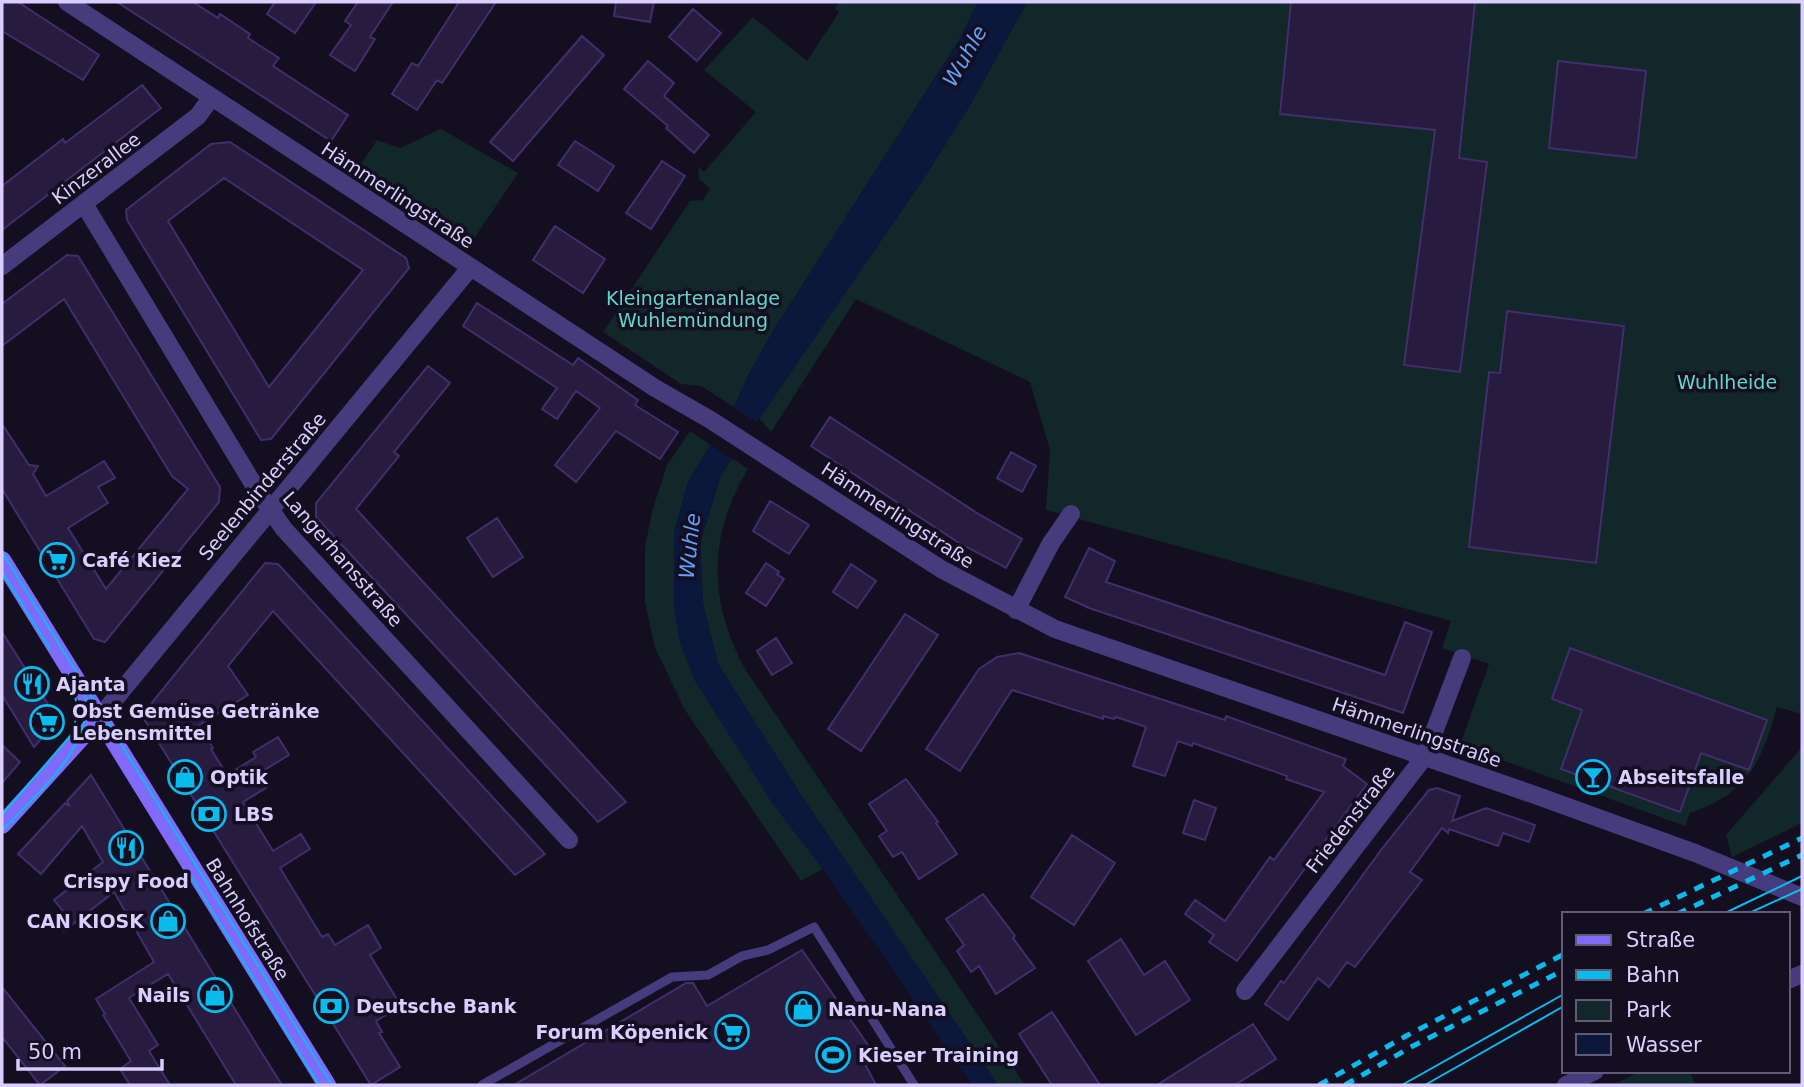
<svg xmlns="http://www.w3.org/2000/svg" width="1804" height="1087" font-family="'DejaVu Sans',sans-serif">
  <rect width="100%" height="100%" fill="#130e20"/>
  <path fill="#112729" d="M839,2H978L959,40L773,331L748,376L734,407L701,386L681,384L603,332L690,201L703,200L710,189L699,179L698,166L704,172L756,112L704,70L753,17L807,61L839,12L835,9Z
    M1027,2H1802V714L1777,707C1762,762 1748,793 1690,813L1685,826L1460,745L1489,664L1442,648L1451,621L1046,510L1050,450L1030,382L856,299L771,432L759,418L926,175L972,102Z
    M441,129L518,173L469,246L355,172L377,140L400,148Z
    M690,431L711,445L688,482L674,533L675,616L771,801L823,869L801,881L685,710L655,648L645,602V546L653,508L667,465Z
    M732,458L748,469C708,536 708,600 745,669L1025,1085H998L803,798L718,664L703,604L700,543L721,475Z
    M1802,747V823L1732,857L1726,835Z
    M1641,1071H1689L1696,1085H1613Z"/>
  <path fill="#0b173b" d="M978,2H1027L972,102L926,175L721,475L700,543L703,604L718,664L803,798L998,1085H972L823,869L771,801L695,681L680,643L674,610V533L688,482L734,407L748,376L773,331L959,40Z"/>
  <path fill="#130e20" d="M731,406L759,424L735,461L708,443Z"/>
  <path fill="#271b40" stroke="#412e6b" stroke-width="2" fill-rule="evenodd" d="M2,2H18L99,55L83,80L2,31Z
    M117,2H193L218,18L220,14L250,34L248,38L279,58L273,66L348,115L331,141Z
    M275,2H316L295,33L267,14Z
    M358,2H393L370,37L375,39L355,71L330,55L351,25L345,21Z
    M459,2H496L442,83L437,80L417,110L392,94L412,63L418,66Z
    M616,2H654L650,22L614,16Z
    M1291,2H1475L1459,158L1487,162L1460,372L1404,365L1435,130L1280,114Z
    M693,9L721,33L697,61L669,37Z
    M582,36L604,55L513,161L490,142Z
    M648,61L674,83L664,96L709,135L694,153L666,128L668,126L624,89Z
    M1558,61L1646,71L1636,158L1549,148Z
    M142,85L161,108L2,230V186L63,139L65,143Z
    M575,141L614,166L598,191L558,165Z
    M230,142L406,258L409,268L271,439L261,440L127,220L126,210L211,144ZM224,178L363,270L269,387L168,221Z
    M662,161L685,176L651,229L626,213Z
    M555,226L605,259L583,293L533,260Z
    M67,255L78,256L220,487L219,502L105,642L94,639L2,489V424L29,465L38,466L33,474L46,496L104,461L115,478L98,487L108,503L68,528L106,589L188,489L172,476L64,299L2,346V304Z
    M477,303L573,365L578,358L638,400L635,405L678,432L660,459L616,431L576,482L555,465L600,408L576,391L557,419L542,409L557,388L463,326Z
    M1507,311L1624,326L1596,563L1469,547L1489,372L1500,373Z
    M428,366L450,383L394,452L399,456L356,509L626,802L598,822L316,517V503Z
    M830,417L977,513L1022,539L1006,568L959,543L811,446Z
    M1011,452L1036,466L1022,492L997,478Z
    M770,501L809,525L789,554L753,531Z
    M497,518L523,557L493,577L467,538Z
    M1089,548L1115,561L1106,582L1385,675L1405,622L1432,632L1403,713L1089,608L1065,597Z
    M265,563L278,564L545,854L515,875L273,611L228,666L248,695L199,725L213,748L211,749L227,775L256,757L253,752L278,737L289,755L261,772L269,786L243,802L273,851L301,834L310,849L280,868L322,937L328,934L335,945L368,925L381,948L370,955L401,1006L376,1021L382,1032L379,1033L400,1067L371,1085L144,719L146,710Z
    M766,563L779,572L777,574L784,579L766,606L746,593Z
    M851,564L876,581L857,608L833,592Z
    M905,614L938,635L861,751L828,729Z
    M2,632L58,720L34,747L2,695Z
    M776,638L792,663L772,675L757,651Z
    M1570,648L1767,720L1749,770L1701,753L1680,812L1561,769L1582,710L1552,699Z
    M1019,653L1225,720L1226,716L1346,759L1343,766L1367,784L1237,961L1209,942L1214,935L1185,914L1195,900L1225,921L1270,857L1274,860L1324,792L1286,779L1287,776L1193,743L1192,746L1178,741L1165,776L1133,766L1146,727L1116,717L1114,719L1103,716V719L1012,690L960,771L926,749L979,669L997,657Z
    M2,745L20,762L2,783Z
    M91,775L260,1050L282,1085H236L168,974L129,998L158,1045L149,1051L170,1085H130L120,1069L131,1061L103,1015L105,1014L96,999L154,962L114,892L64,931L54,918L63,911L54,900L103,862L82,826L41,874L18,854L65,803L70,806L67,801Z
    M906,779L938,822L936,823L957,854L919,879L902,852L893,857L879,836L887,831L869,804Z
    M1437,788L1460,796L1452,821L1486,808L1535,825L1529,842L1503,833L1498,846L1449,829L1448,833L1442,828L1410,872L1422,880L1355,967L1347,962L1329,987L1318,978L1288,1020L1265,1004L1281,981L1284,983L1381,850L1429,790Z
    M1194,800L1216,808L1205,840L1183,833Z
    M1072,835L1115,863L1074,925L1031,897Z
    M983,894L1015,936L1013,938L1035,968L996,994L979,966L971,972L957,951L964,945L946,919Z
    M1121,939L1144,975L1165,961L1190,1000L1136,1035L1088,961Z
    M802,950L877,1058L865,1064L876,1085H514L686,983H693L707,1006Z
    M2,987L65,1066L40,1085L2,1037Z
    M1052,1012L1100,1085H1052L1019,1034Z
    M1253,1024L1276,1059L1235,1085H1157Z"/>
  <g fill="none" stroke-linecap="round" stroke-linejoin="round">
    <path stroke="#453b7d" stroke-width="9" d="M482,1085L672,977L708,975L742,956L768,950L814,927L914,1085"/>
    <path stroke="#453b7d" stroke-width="18" d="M67,2L655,388L709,419L941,569L1055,629L1535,795L1695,853L1802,897
      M84,204L260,495L284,529L569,840
      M2,266L198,116L211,98
      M1016,610L1051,543L1071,514
      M100,717L470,268
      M1788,980L1802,974
      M1245,991L1425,756L1462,658
      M1566,1085L1595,1071"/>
    <path stroke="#7f6af9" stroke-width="18" d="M2,560L327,1085
      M2,825L100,717"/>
    <path stroke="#0abbed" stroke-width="2" d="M2,552L332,1085
      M2,572L50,649
      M2,815L71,735C80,715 78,696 68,677
      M2,831C35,795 98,745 84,690
      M192,878L319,1085
      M1723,914L1802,876
      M1747,914L1802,889
      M1402,1085L1564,994
      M1425,1085L1564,1006"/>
    <path stroke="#0abbed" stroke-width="5" stroke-dasharray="10 9" stroke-linecap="butt" d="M1643,914L1802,838
      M1677,914L1802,855
      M1319,1085L1406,1036L1564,954
      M1345,1085L1411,1047L1564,970"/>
  </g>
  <defs>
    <g id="supermarket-ring" transform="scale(1.75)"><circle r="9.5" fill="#130e20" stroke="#0abbed" stroke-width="1.5"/><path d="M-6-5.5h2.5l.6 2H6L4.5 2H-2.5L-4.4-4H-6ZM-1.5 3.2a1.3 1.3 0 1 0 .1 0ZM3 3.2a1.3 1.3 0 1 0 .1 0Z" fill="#0abbed"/></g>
    <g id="restaurant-ring" transform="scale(1.75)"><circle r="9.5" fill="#130e20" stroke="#0abbed" stroke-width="1.5"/><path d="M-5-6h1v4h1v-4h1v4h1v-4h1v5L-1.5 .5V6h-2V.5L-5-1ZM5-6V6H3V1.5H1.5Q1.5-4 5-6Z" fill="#0abbed"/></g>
    <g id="shop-ring" transform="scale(1.75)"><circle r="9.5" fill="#130e20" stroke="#0abbed" stroke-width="1.5"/><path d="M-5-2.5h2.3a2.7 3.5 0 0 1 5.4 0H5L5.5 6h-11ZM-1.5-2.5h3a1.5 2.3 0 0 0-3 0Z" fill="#0abbed"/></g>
    <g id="bar-ring" transform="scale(1.75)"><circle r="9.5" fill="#130e20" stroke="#0abbed" stroke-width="1.5"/><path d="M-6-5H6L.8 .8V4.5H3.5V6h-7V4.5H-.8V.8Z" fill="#0abbed"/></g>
    <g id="bank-ring" transform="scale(1.75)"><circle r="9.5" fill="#130e20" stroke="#0abbed" stroke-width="1.5"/><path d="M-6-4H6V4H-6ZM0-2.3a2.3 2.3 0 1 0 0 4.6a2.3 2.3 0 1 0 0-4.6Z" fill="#0abbed"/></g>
    <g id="stadium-ring" transform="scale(1.75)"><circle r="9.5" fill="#130e20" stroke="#0abbed" stroke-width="1.5"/><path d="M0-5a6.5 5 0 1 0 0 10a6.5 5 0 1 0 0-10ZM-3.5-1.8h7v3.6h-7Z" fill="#0abbed"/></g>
  </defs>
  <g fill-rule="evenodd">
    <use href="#supermarket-ring" x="57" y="560"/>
    <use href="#restaurant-ring" x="32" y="684"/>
    <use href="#supermarket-ring" x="47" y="722"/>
    <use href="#shop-ring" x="185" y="777"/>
    <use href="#bar-ring" x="1593" y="777"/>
    <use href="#bank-ring" x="209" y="814"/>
    <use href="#restaurant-ring" x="126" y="848"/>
    <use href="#shop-ring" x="168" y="921"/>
    <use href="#shop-ring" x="215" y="995"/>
    <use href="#bank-ring" x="331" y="1006"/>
    <use href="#shop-ring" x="803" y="1009"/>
    <use href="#supermarket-ring" x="732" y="1032"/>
    <use href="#stadium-ring" x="833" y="1055"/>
  </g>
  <g text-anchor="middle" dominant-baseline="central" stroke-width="7" stroke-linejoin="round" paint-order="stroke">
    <g font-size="19" fill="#d9cefd" stroke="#130e20">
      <text transform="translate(96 168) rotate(-37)">Kinzerallee</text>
      <text transform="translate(398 195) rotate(33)">Hämmerlingstraße</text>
      <text transform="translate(262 486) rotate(-50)">Seelenbinderstraße</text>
      <text transform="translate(898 515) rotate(33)">Hämmerlingstraße</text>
      <text transform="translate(343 559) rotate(49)">Langerhansstraße</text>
      <text transform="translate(1417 732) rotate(19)">Hämmerlingstraße</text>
      <text transform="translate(1350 819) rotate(-52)">Friedenstraße</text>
      <text transform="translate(248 919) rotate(58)">Bahnhofstraße</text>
    </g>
    <g font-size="19" fill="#5ed9ca" stroke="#130e20">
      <text x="693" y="298">Kleingartenanlage<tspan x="693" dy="22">Wuhlemündung</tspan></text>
      <text x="1727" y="382">Wuhlheide</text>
    </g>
    <g font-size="19" font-weight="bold" fill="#d9cefd" stroke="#130e20" text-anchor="start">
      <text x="82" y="560">Café Kiez</text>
      <text x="56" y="684">Ajanta</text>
      <text x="72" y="711">Obst Gemüse Getränke<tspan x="72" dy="22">Lebensmittel</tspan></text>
      <text x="210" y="777">Optik</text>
      <text x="1618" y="777">Abseitsfalle</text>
      <text x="234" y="814">LBS</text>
      <text x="126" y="881" text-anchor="middle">Crispy Food</text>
      <text x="144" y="921" text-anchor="end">CAN KIOSK</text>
      <text x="190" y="995" text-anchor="end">Nails</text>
      <text x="356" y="1006">Deutsche Bank</text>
      <text x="828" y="1009">Nanu-Nana</text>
      <text x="708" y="1032" text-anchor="end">Forum Köpenick</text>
      <text x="858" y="1055">Kieser Training</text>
    </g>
    <g font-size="21" font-style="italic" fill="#61a0f8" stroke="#130e20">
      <text transform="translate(965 56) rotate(-60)">Wuhle</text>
      <text transform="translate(690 546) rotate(-84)">Wuhle</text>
    </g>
  </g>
  <rect width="1804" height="1087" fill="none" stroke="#d9cefd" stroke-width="7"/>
  <rect x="1562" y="912" width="228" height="161" fill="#130e20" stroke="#625b78" stroke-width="2"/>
  <rect x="1576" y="935" width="35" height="10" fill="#7f6af9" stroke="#625b78" stroke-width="2"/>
  <text x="1626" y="947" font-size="21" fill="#d9cefd">Straße</text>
  <rect x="1576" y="970" width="35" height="10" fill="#0abbed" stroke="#625b78" stroke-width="2"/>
  <text x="1626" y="982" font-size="21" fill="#d9cefd">Bahn</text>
  <rect x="1576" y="1000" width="35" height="21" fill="#112729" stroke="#625b78" stroke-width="2"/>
  <text x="1626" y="1017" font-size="21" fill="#d9cefd">Park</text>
  <rect x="1576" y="1034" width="35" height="21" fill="#0b173b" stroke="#625b78" stroke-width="2"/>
  <text x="1626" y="1052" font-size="21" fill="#d9cefd">Wasser</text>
  <path d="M18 1059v10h144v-10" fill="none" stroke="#d9cefd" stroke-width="3.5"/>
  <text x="28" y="1059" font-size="21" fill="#d9cefd" stroke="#130e20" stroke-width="5" paint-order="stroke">50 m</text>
</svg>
